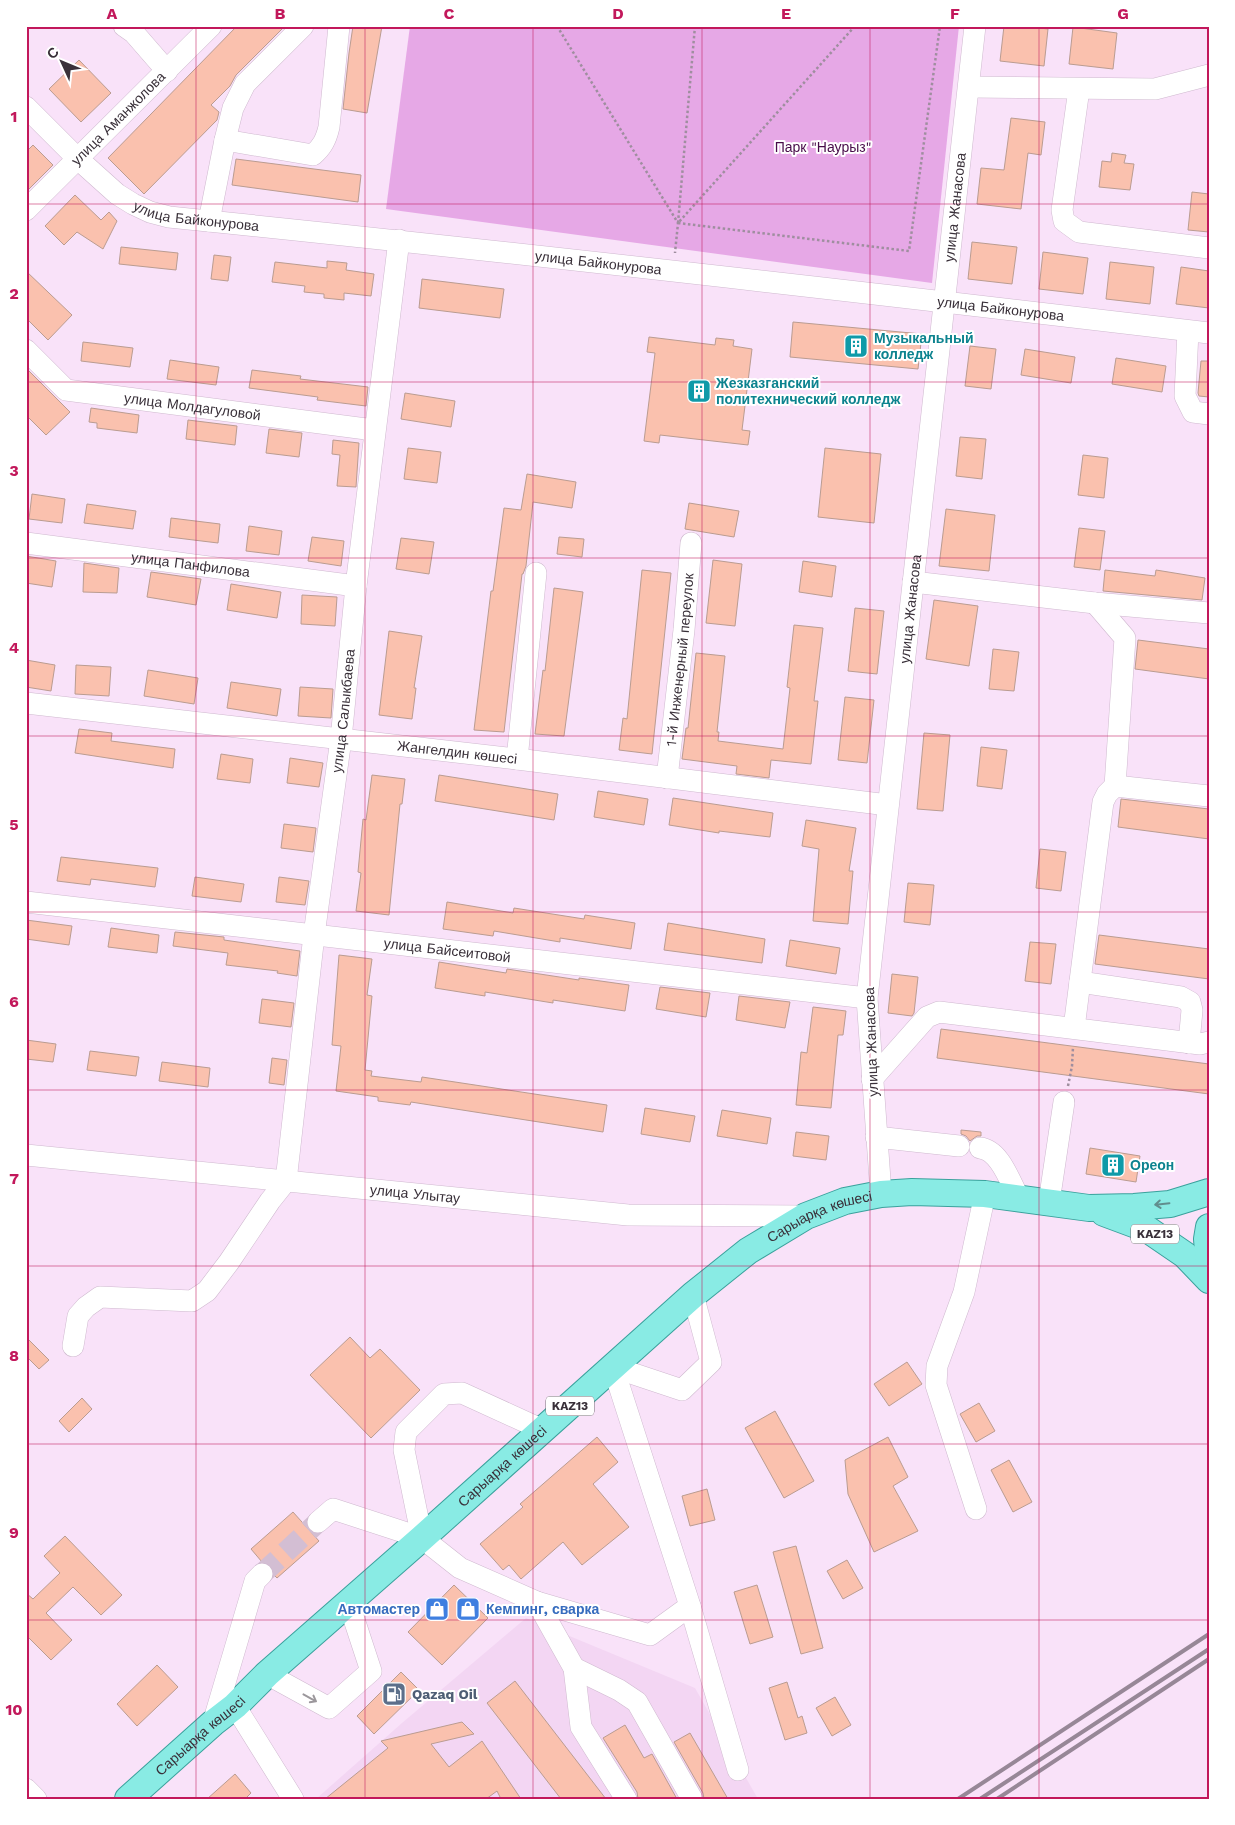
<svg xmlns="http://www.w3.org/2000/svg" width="1235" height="1825" font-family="'Work Sans',sans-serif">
  <rect width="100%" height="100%" fill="#f9e2f9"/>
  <path fill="#f3d6f3" d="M526,1618L695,1688L758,1799H316L402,1723Z"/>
  <path fill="#e6a8e6" d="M410,26H959L932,283L386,209Z"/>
  <path fill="#fac1ae" stroke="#ba9c91" d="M237,26H285L236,75L230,86L211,105L219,112L217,120L144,194L108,158Z
    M353,26H382L367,113L343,109L349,53Z
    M1004,26H1023L1048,29L1044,66L1000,61Z
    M1073,27L1117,33L1113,69L1069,64Z
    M79,60L111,93L81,122L49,89Z
    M1011,118L1045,122L1041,155L1028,153L1021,209L977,204L981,168L1004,170Z
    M33,145L53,165L26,192V152Z
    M1112,153L1126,155L1124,163L1134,164L1130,190L1099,187L1102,161L1111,162Z
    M236,159L361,175L358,202L232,185Z
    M1192,192L1209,194V232L1188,230Z
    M75,195L101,220L109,212L117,221L103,249L77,232L64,245L45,226Z
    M972,242L1017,247L1012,284L968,279Z
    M121,247L178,253L176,270L119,264Z
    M1043,252L1088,258L1083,294L1039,289Z
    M214,255L231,257L228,281L211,279Z
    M327,261L347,263L346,270L374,274L371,296L344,293V300L324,298V294L304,292L305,286L272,282L275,262L327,268Z
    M1110,262L1154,267L1150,304L1106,299Z
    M1181,267L1209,271V308L1176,304Z
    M26,271L72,315L48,340L26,318Z
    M422,279L504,289L500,318L419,308Z
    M793,322L922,334L918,369L790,357Z
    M649,337L715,345L716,338L734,340L733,346L752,349L742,430L750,431L748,445L660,435L659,443L644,441L655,353L647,352Z
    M83,342L133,348L130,367L81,361Z
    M970,346L996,349L991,389L965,386Z
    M1025,349L1075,357L1071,383L1021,375Z
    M1116,358L1166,366L1162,392L1112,384Z
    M170,360L219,367L216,385L167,379Z
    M1201,361H1209V397L1199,396L1198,393Z
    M26,368L70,412L46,435L26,415Z
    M252,370L301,376L300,379L368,387L366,406L317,400L318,397L249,388Z
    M405,393L455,401L451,427L401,419Z
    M91,408L139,415L137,433L97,428V423L89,422Z
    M188,420L237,426L235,445L186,439Z
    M269,429L302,433L299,457L266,453Z
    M960,437L986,439L982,479L956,476Z
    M333,440L359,443L356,487L337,486L340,455L332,454Z
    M408,448L441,452L437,483L404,479Z
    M825,448L881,454L874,523L818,517Z
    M1083,455L1108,458L1104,498L1078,495Z
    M527,474L576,482L572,508L533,502L526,566L523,574H522L504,732L474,730L491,591H493L504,508L521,510Z
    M32,494L65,499L62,523L29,519Z
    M689,503L739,511L734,537L685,529Z
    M87,504L136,511L133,529L84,523Z
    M946,509L995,515L989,571L939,566Z
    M171,518L220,524L218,543L169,537Z
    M249,526L282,531L279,555L246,551Z
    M1079,528L1105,531L1100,570L1074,567Z
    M312,537L344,541L341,566L308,561Z
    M559,537L584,539L582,557L557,554Z
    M401,538L434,542L429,574L396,569Z
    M26,556L56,561L52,587L26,583Z
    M713,560L742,564L735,626L706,623Z
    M803,561L836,566L832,597L799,592Z
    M84,563L119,568L117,593L83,592Z
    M642,570L671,573L652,754L619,750L623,718L627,719Z
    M1105,570L1155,576L1156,570L1205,578L1202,600L1103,591Z
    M151,572L201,579L196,605L147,597Z
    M231,584L281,592L277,618L227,610Z
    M554,588L583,592L564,736L535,734L543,670L545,671Z
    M302,595L337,597L335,626L301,624Z
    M934,600L978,606L969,666L926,659Z
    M855,608L884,611L877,674L848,671Z
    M794,625L823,628L814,701H818L811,764L771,760L769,778L736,774L737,766L682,759L686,728H688L696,653L725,656L717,732H719L718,741L783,749L790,688L787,687Z
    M389,631L422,636L414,688H416L412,719L379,715Z
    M1138,640L1209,649V679L1135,669Z
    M993,649L1019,652L1014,691L989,689Z
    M26,660L55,665L51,691L26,687Z
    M76,665L111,667L109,696L75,694Z
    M148,670L198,678L194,704L144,696Z
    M231,682L281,689L277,716L227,708Z
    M300,687L333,689L331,718L298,716Z
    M845,697L874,700L867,763L838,760Z
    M79,729L112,733L111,741L175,749L173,768L75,753Z
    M924,733L950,735L943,811L917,809Z
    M981,747L1007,750L1002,789L977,786Z
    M221,754L253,759L250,783L217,779Z
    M290,758L323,763L319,787L287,783Z
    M372,775L405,779L402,804H400L389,915L356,911L361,873L358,872L363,819L366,820Z
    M439,775L558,794L554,820L435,801Z
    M598,791L648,799L644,825L594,817Z
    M673,798L773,813L770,837L719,831V833L669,825Z
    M1121,799L1209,809V839L1118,827Z
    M806,820L856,828L849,871H853L848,924L813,921L819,849L802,846Z
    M284,824L316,828L313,852L281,848Z
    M1040,849L1066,852L1061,891L1036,888Z
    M61,857L158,868L155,887L91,879L90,885L57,881Z
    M195,877L244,884L241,902L192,896Z
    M279,877L309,881L305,905L276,902Z
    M908,883L934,885L930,925L904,922Z
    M447,902L513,913L514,908L584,919L585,915L635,923L631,949L560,938V942L494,931L493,936L443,929Z
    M26,920L72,926L69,945L26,939Z
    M668,923L765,939L762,963L664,950Z
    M111,928L159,935L157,953L108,947Z
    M175,932L224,937V940L300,951L297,976L277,973L278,971L226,965L228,953L173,946Z
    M1099,935L1209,949V979L1095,964Z
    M790,940L840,948L836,974L786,966Z
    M1030,942L1056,944L1051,984L1025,981Z
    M339,955L372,959L367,995L372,996L365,1070L372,1071L371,1076L421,1082L422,1077L607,1105L603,1132L411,1102L410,1105L378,1101V1097L336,1091L341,1046L332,1045Z
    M439,962L506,973L507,969L579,980V978L629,985L625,1011L553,1000V1003L485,992V996L435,988Z
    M892,974L918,977L914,1013L912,1016L888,1013Z
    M660,987L710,993L706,1017L656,1009Z
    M739,996L790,1002L785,1028L736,1020Z
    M262,999L294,1003L291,1027L259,1023Z
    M813,1007L846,1011L843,1035H838L831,1108L796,1105L801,1052L807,1053Z
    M941,1029L1209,1064V1094L937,1058Z
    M26,1040L56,1044L53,1062L26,1059Z
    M90,1051L139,1057L136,1076L87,1070Z
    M272,1058L287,1060L284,1085L269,1083Z
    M162,1062L210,1068L208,1087L159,1081Z
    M645,1108L695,1116L690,1142L641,1134Z
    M722,1110L771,1118L767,1144L717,1136Z
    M961,1130L981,1132V1136H977L970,1141L966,1136L961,1134Z
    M796,1132L829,1136L826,1160L793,1156Z
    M1090,1148L1140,1156L1136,1182L1086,1174Z
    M26,1337L49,1360L39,1369L26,1356Z
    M350,1337L370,1358L380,1349L420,1390L371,1438L310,1375Z
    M907,1362L922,1384L889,1406L874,1384Z
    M82,1398L92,1409L69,1432L59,1421Z
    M979,1403L995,1431L976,1442L960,1414Z
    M775,1411L814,1481L784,1498L745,1428Z
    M597,1437L618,1462L593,1484L629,1527L582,1565L563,1542L521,1579L509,1565L503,1570L480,1544L523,1507L520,1504Z
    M888,1437L908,1477L893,1486L918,1531L874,1552L848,1494L845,1460Z
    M1009,1460L1032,1502L1013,1512L991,1470Z
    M707,1489L715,1520L690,1526L682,1496Z
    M293,1512L319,1541L277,1578L274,1575L271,1566L262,1562L251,1549Z
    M65,1536L122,1595L101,1615L73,1587L46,1613L72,1640L51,1660L26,1635V1593L33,1599L60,1573L44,1556Z
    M796,1546L823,1648L801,1654L773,1552Z
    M847,1560L863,1588L843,1599L827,1571Z
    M454,1585L488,1618L442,1665L408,1632Z
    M757,1585L773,1637L750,1644L734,1592Z
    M157,1665L178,1687L137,1726L117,1704Z
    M401,1672L419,1690L374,1734L357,1716Z
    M515,1681L606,1799H561L487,1703Z
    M787,1682L798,1718L802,1716L807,1733L785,1740L769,1688Z
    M835,1697L851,1725L832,1736L816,1708Z
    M462,1722L474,1734L431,1744L449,1767L482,1741L521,1799H501L497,1791L486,1799H325L388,1748L381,1741Z
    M625,1725L644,1758L652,1754L677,1799H638L637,1792L603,1738Z
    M690,1733L728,1799H704L703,1793L674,1742Z
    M235,1774L251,1793L245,1799H207Z"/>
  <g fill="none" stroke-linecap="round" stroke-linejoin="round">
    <path stroke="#d3bed3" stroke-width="21" stroke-dasharray="21 11" stroke-linecap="butt" d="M262,1574L318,1522"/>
    <g stroke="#cfb9cf" stroke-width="22">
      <g id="minor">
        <path d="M124,26L134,33L167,71"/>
        <path d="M969,87L1155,89L1209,75"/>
        <path d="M1079,89L1062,210L1064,221L1079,232L1209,248"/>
        <path id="s1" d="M26,107L78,159L117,194L133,204L150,212L169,217C516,252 862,292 1209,333"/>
        <path d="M225,140L233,108L245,84L303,26"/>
        <path id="s2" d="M26,210L211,26"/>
        <path d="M209,221L225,140L313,155C322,147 326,140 329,127L339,26"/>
        <path d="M1188,331L1185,396L1193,412L1209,414"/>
        <path id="s3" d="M26,350L66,390L374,430"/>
        <path id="s4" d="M26,543L356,586"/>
        <path d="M913,582L1095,603L1209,613"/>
        <path d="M1095,603L1125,638L1115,786"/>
        <path id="s5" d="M26,703L517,759L888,805"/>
        <path d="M517,759L536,573"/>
        <path id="s6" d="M667,778L684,630L691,543"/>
        <path id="s7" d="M26,902L867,998"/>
        <path d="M1080,982L1181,997L1190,1002L1192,1010L1189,1043"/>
        <path d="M1074,1028L1103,802L1107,794L1115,786L1209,796"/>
        <path d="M872,1079L927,1017L939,1012L1200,1044L1209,1042"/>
        <path d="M876,1137L959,1146"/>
        <path d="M980,1148C1000,1150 1010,1182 1019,1198"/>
        <path id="s8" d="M26,1155L628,1215L806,1216"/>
        <path id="s9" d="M881,1194L867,998L975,26"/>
        <path d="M1049,1202L1064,1102"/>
        <path id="s10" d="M73,1346L78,1316L86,1307L100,1297L192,1301L207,1291L229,1262L270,1201L286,1181L314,935L341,739L356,586L399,240"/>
        <path d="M613,1367L682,1390L711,1362L693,1295"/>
        <path d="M976,1509L936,1385L937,1366L964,1292L985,1194"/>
        <path d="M318,1522L333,1509L422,1538L460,1568L537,1602L650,1635L690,1606L613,1367"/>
        <path d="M422,1538L404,1450L406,1432L444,1394L462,1393L543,1430"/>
        <path d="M537,1602L574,1668L581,1727L626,1799"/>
        <path d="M690,1606L738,1770"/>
        <path d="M574,1668L619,1690L637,1702L692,1799"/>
        <path d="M267,1674L329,1708L371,1671L349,1604"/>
        <path d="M235,1706L293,1799"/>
        <path d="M213,1723L255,1581L262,1574"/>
        <path d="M26,1789L36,1799"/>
      </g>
    </g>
    <g stroke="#3aa19c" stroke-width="28">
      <g id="major">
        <path d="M1104,1213L1147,1229L1185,1255L1209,1280"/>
        <path d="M1209,1227L1207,1239L1209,1263"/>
        <path id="s11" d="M128,1799L213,1723L235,1706L267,1674L422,1538L693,1295L748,1251L806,1216L845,1201L881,1194L912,1192L985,1194L1089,1208L1134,1207L1170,1204L1209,1192"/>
      </g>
    </g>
    <path stroke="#9f8e9f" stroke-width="2.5" stroke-dasharray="2.5 2.5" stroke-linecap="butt" d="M557,26L678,223L675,253
      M695,26L678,223L855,26
      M678,223L909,251L940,26
      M1068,1086L1072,1066L1073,1047"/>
    <use href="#minor" stroke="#fff" stroke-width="21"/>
    <use href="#major" stroke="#89ebe4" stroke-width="26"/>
    <path stroke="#978797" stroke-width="4" d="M958,1799L1209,1634
      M980,1799L1209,1649
      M997,1799L1209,1659"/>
  </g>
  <defs><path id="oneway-shaft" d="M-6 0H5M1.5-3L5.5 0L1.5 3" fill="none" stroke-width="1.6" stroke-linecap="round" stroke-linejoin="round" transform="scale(1.25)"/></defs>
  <use stroke="#618e8e" href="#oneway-shaft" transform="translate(1162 1204) rotate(174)"/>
  <use stroke="#9c989c" href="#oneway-shaft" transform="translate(310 1698) rotate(29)"/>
  <path fill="none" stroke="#c2185b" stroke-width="1" stroke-opacity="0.55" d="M196,26V1799M365,26V1799M533,26V1799M702,26V1799M870,26V1799M1039,26V1799M26,204H1209M26,382H1209M26,558H1209M26,736H1209M26,912H1209M26,1090H1209M26,1266H1209M26,1444H1209M26,1620H1209"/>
  <defs>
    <g id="building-square" transform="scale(1.25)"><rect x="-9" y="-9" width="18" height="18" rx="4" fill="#0f9aa8" stroke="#fff"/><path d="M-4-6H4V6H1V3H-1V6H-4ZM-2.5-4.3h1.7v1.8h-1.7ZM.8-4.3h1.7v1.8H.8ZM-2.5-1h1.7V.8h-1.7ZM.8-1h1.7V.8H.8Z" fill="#fff"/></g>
    <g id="shop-square" transform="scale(1.25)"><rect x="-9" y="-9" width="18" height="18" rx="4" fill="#3f7fe0" stroke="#fff"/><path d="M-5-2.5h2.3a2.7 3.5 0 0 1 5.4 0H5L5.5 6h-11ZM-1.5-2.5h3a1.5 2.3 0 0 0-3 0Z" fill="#fff"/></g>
    <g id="fuel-square" transform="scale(1.25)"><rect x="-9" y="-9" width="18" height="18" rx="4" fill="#5c6f8a" stroke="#fff"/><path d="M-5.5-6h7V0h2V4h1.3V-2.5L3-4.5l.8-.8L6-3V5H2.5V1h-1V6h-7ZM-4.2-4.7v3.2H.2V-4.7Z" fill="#fff"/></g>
  </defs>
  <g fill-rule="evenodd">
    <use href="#building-square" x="856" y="346"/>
    <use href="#building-square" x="699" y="391"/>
    <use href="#building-square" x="1113" y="1165"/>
    <use href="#shop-square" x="437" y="1609"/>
    <use href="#shop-square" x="468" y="1609"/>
    <use href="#fuel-square" x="394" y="1694"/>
  </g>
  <g text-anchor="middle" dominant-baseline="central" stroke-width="4" stroke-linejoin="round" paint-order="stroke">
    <g fill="#fff" stroke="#746e74" stroke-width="1">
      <rect x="1131" y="1224.5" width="48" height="19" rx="4"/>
      <rect x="546" y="1396.5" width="48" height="19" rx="4"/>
    </g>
    <g font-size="12" font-weight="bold" fill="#393039">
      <text x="1155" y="1234">KAZ13</text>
      <text x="570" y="1406">KAZ13</text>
    </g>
    <g font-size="14" fill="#393039" stroke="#fff">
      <text stroke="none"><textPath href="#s2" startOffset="130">улица Аманжолова</textPath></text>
      <text stroke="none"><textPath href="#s9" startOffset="992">улица Жанасова</textPath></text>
      <text stroke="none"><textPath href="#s1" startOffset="210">улица Байконурова</textPath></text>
      <text stroke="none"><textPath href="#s1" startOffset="615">улица Байконурова</textPath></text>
      <text stroke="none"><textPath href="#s1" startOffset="1020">улица Байконурова</textPath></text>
      <text stroke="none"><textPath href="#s3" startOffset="184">улица Молдагуловой</textPath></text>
      <text stroke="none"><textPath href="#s4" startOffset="166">улица Панфилова</textPath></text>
      <text stroke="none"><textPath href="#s9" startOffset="588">улица Жанасова</textPath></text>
      <text stroke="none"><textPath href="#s6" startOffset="119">1-й Инженерный переулок</textPath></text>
      <text stroke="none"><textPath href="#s10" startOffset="779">улица Салыкбаева</textPath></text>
      <text stroke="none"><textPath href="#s5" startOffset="434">Жангелдин көшесі</textPath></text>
      <text stroke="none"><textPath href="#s7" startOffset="424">улица Байсеитовой</textPath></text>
      <text transform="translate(871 1042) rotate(-92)">улица Жанасова</text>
      <text stroke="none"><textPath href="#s8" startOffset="391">улица Улытау</textPath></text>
      <text stroke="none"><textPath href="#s11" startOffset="908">Сарыарқа көшесі</textPath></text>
      <text stroke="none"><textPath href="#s11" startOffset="501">Сарыарқа көшесі</textPath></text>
      <text stroke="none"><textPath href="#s11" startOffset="96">Сарыарқа көшесі</textPath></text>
    </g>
    <g font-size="14" fill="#480c4a" stroke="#fff">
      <text x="823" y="147">Парк "Наурыз"</text>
    </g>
    <g font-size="14" font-weight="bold" fill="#0d838f" stroke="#fff" text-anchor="start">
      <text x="874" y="338">Музыкальный<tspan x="874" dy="16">колледж</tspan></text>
      <text x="716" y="383">Жезказганский<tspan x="716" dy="16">политехнический колледж</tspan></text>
      <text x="1130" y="1165">Ореон</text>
    </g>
    <g font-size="14" font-weight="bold" fill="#366cbe" stroke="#fff" text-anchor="end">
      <text x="420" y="1609">Автомастер</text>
      <text x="486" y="1609" text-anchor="start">Кемпинг, сварка</text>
    </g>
    <g font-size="14" font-weight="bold" fill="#4e5e75" stroke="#fff" text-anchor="start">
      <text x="412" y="1694">Qazaq Oil</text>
    </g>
  </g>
  <rect width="1235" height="1825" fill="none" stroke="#ffffff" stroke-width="55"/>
  <g transform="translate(62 62) rotate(314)" stroke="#ffffff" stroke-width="4" paint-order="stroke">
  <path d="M0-4L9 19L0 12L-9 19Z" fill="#393039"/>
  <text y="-8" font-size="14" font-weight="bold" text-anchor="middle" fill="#393039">С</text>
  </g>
  <rect x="28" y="28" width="1180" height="1770" fill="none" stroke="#c2185b" stroke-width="2"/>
  <g font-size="16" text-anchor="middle" font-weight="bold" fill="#c2185b">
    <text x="112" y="19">A</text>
    <text x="280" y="19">B</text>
    <text x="449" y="19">C</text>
    <text x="618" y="19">D</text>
    <text x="786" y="19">E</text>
    <text x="955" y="19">F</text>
    <text x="1123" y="19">G</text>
    <text x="14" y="122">1</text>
    <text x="14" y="299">2</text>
    <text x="14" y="476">3</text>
    <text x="14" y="653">4</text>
    <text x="14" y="830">5</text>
    <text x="14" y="1007">6</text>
    <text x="14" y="1184">7</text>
    <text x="14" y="1361">8</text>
    <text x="14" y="1538">9</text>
    <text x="14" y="1715">10</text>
  </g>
</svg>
